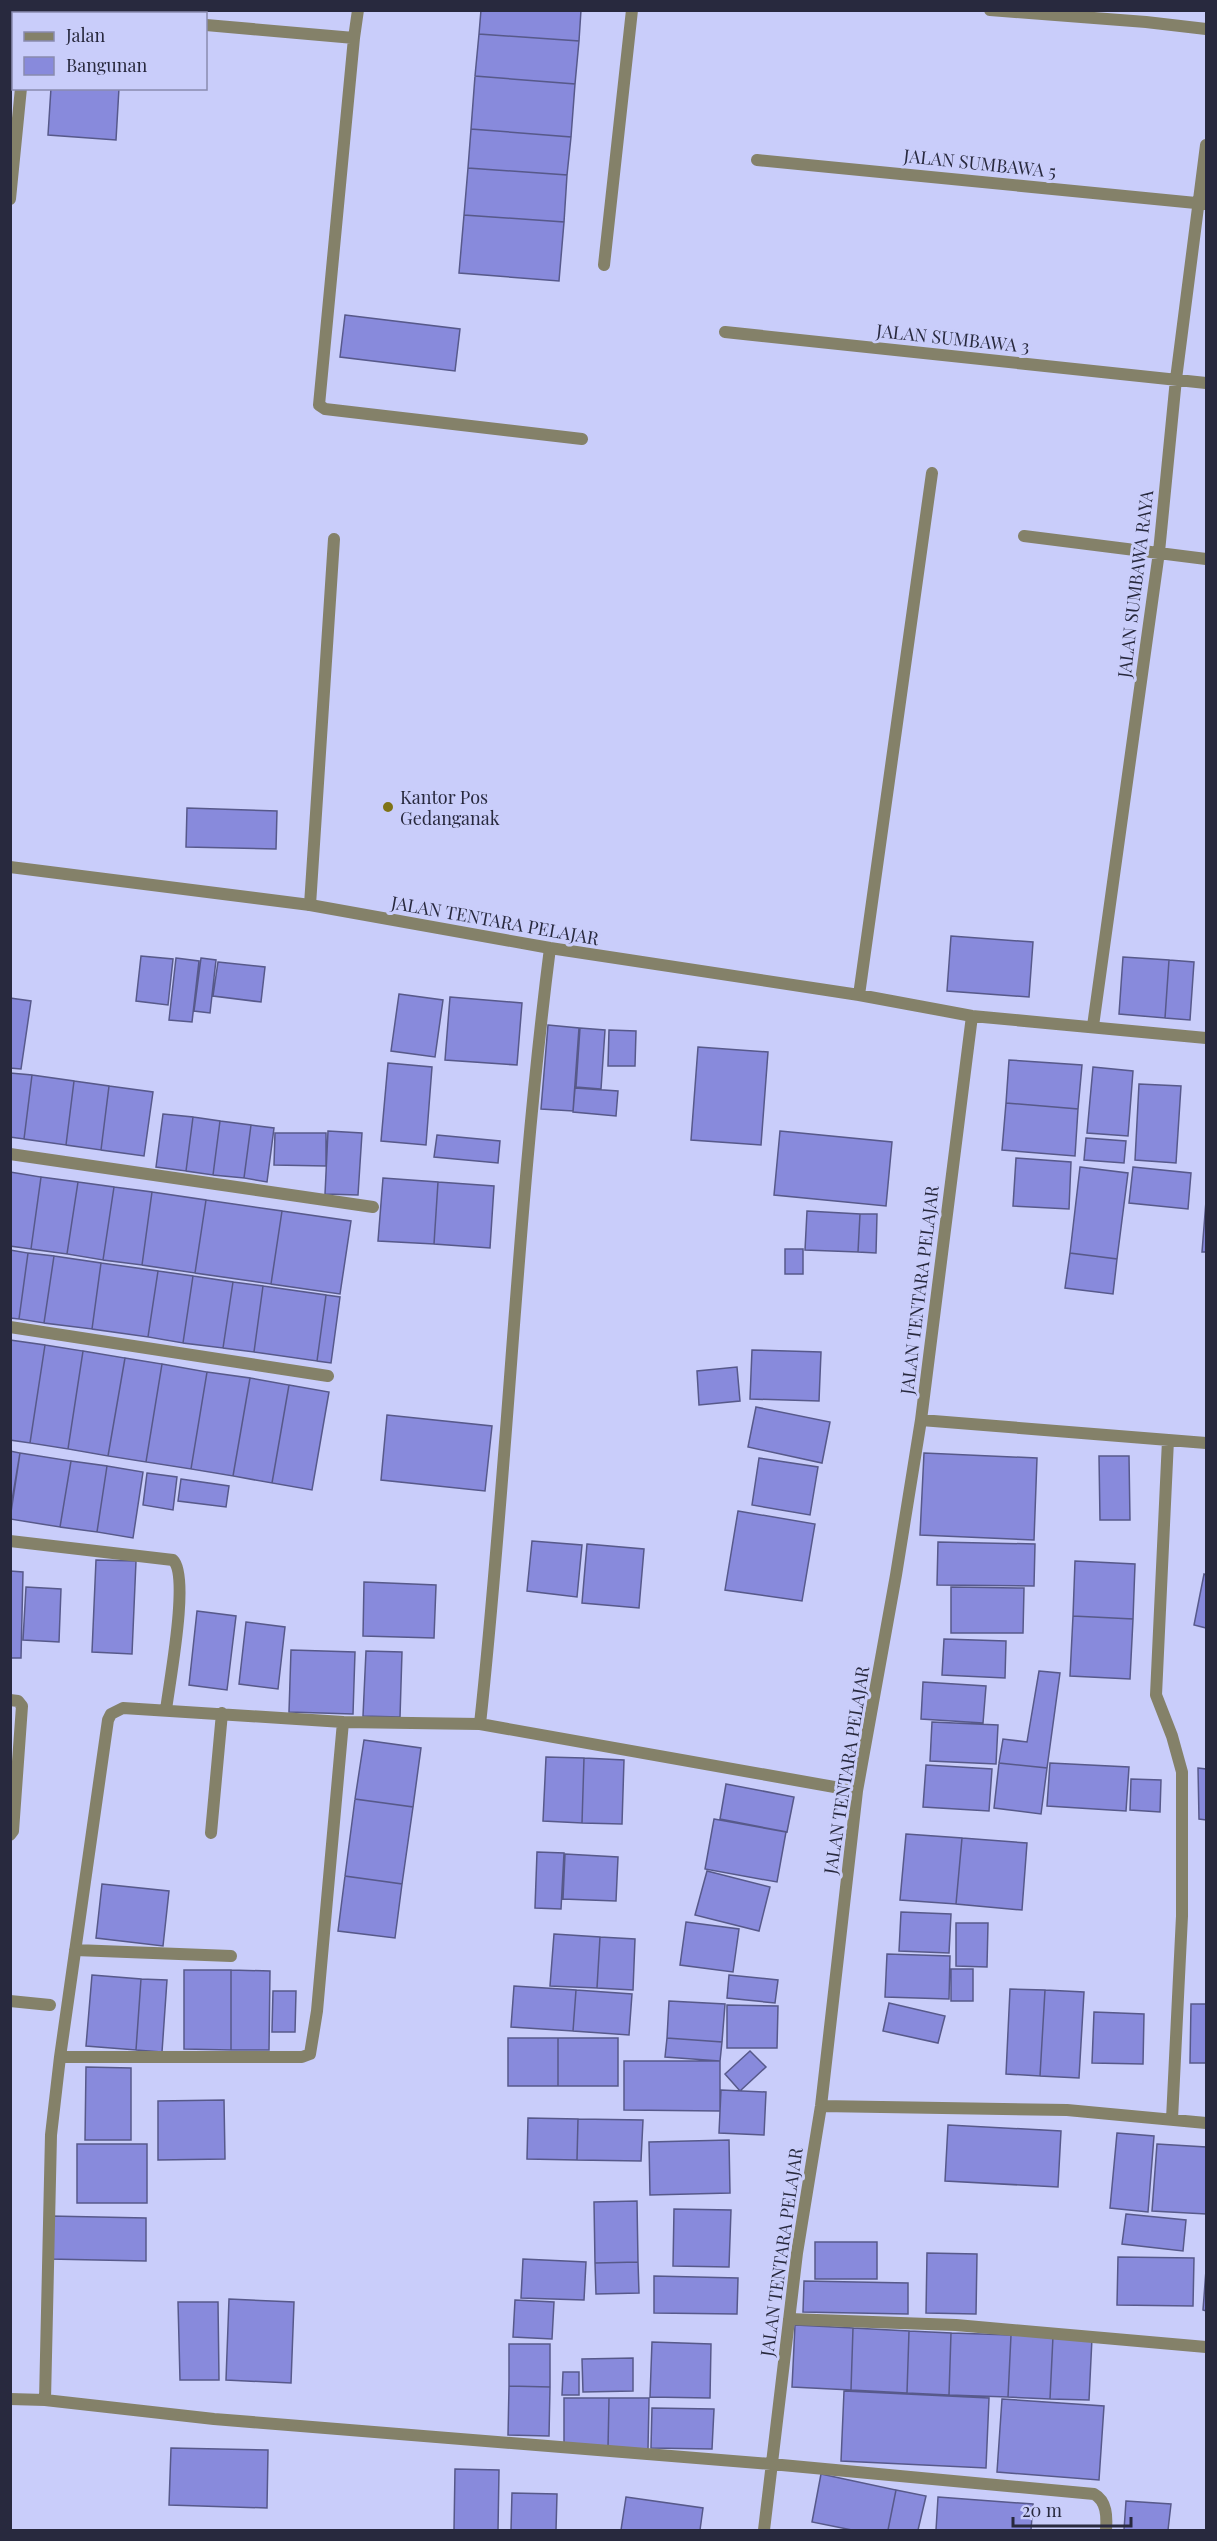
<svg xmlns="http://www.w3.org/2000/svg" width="1217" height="2541" font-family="'Playfair Display',serif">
  <rect width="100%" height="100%" fill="#c9cdfa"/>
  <path fill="#888adc" stroke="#57598a" stroke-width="1.5" d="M481,10H581L579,41L479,34Z
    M479,34L579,41L575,84L475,76Z
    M475,76L575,84L571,137L471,129Z
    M51,88H119L116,140L48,135Z
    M471,129L571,137L567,175L468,168Z
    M468,168L567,175L564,222L464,215Z
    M464,215L564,222L559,281L459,273Z
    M345,315L460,329L455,371L340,357Z
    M187,808L277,811L276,849L186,847Z
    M951,936L1033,942L1029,997L947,991Z
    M141,956L173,959L168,1005L136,1001Z
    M1123,957L1169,960L1165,1018L1119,1014Z
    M176,958L199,961L192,1022L169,1020Z
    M201,958L216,960L210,1013L194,1011Z
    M1169,960L1194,962L1190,1020L1165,1018Z
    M218,962L265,967L261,1002L213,996Z
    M399,994L443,1000L435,1057L391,1051Z
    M450,997L522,1003L517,1065L445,1060Z
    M10,998L31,1001L21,1069L10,1068Z
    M548,1025L579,1028L573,1111L541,1109Z
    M580,1028L605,1030L601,1089L576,1087Z
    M609,1030L636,1031L635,1066H608Z
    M698,1047L768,1052L761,1145L691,1140Z
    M1009,1060L1082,1065L1078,1109L1006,1103Z
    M388,1063L432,1067L426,1145L381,1141Z
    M1093,1067L1133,1071L1128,1136L1087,1133Z
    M10,1073L32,1075L24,1139L10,1137Z
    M32,1075L74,1081L66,1145L24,1139Z
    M74,1081L109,1086L101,1150L66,1145Z
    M1139,1084L1181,1086L1176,1163L1135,1160Z
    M109,1086L153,1092L144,1156L101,1150Z
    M575,1088L618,1091L616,1116L573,1112Z
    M1006,1103L1078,1109L1075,1156L1002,1150Z
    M163,1114L193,1117L186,1171L156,1167Z
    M193,1117L220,1121L213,1175L186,1171Z
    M220,1121L251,1125L244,1178L213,1175Z
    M251,1125L274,1128L267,1182L244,1178Z
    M328,1131L362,1133L358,1195L325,1194Z
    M780,1131L892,1142L886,1206L774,1195Z
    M275,1133H326V1166L274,1165Z
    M437,1135L500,1141L498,1163L434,1157Z
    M1086,1138L1126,1141L1124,1163L1084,1160Z
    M1016,1158L1071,1162L1069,1209L1013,1206Z
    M1080,1167L1128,1173L1117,1259L1070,1253Z
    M1133,1167L1191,1173L1188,1209L1129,1203Z
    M10,1172L41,1177L31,1249L10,1246Z
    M41,1177L78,1182L67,1254L31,1249Z
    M383,1178L438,1182L434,1244L378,1241Z
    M78,1182L114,1187L103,1260L67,1254Z
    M438,1182L494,1186L490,1248L434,1244Z
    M114,1187L152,1192L142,1265L103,1260Z
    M152,1192L206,1200L195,1273L142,1265Z
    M206,1200L282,1211L271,1284L195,1273Z
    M1206,1201V1252H1202Z
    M282,1211L351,1221L340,1294L271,1284Z
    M807,1211L860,1214L858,1252L805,1250Z
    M860,1214H877L876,1253L858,1252Z
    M785,1249H803V1274H785Z
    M10,1250L28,1253L19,1319L10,1318Z
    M28,1253L54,1256L44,1323L19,1319Z
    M1070,1253L1117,1259L1113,1294L1065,1288Z
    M54,1256L101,1263L92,1329L44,1323Z
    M101,1263L158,1271L148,1337L92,1329Z
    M158,1271L193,1276L183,1343L148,1337Z
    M193,1276L233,1282L223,1348L183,1343Z
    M233,1282L263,1286L254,1352L223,1348Z
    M263,1286L326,1295L317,1361L254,1352Z
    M326,1295L340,1297L331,1363L317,1361Z
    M10,1340L45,1345L30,1443L10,1440Z
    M45,1345L83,1351L68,1449L30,1443Z
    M752,1350L821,1352L819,1401L750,1399Z
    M83,1351L125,1358L108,1456L68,1449Z
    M125,1358L162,1364L146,1462L108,1456Z
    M162,1364L207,1372L191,1469L146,1462Z
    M737,1367L740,1401L699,1405L697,1371Z
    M207,1372L250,1378L233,1476L191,1469Z
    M250,1378L289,1385L272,1483L233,1476Z
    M289,1385L329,1392L312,1490L272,1483Z
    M756,1407L830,1422L822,1463L748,1447Z
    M387,1415L492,1426L485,1491L381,1480Z
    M10,1451L20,1453L10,1512Z
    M20,1453L71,1461L60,1527L10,1519Z
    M924,1453L1037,1458L1034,1540L920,1535Z
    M1099,1456H1129L1130,1520H1100Z
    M759,1458L818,1467L810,1515L752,1505Z
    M71,1461L107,1466L97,1532L60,1527Z
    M107,1466L143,1472L133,1538L97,1532Z
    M147,1473L177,1477L173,1510L143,1505Z
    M181,1479L229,1486L226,1507L178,1501Z
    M738,1511L815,1524L802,1601L725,1590Z
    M532,1541L582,1545L577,1597L527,1591Z
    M938,1542L1035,1544L1034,1586L937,1585Z
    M587,1544L644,1549L639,1608L582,1603Z
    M96,1560L136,1561L132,1654L92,1652Z
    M1075,1561L1135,1564L1133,1619L1073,1616Z
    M10,1571L23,1572L21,1658H10Z
    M1204,1574L1206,1575V1628L1194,1625Z
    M364,1582L436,1585L434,1638L363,1636Z
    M26,1587L61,1589L59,1642L23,1640Z
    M951,1587L1024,1588L1023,1633H951Z
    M197,1611L236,1616L227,1690L189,1685Z
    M1073,1616L1133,1619L1130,1679L1070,1676Z
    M246,1622L285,1627L278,1689L239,1684Z
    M944,1639L1006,1641L1005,1678L942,1675Z
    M291,1650L355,1652L353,1714L289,1712Z
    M366,1651L402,1652L400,1717L363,1716Z
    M1039,1671L1060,1673L1047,1768L999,1763L1003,1739L1027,1742Z
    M923,1682L986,1686L983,1723L921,1719Z
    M932,1722L998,1725L996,1764L930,1761Z
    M364,1740L421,1748L413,1807L355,1799Z
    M546,1757L584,1758L582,1823L543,1821Z
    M584,1758L624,1760L622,1824L582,1823Z
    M999,1763L1047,1768L1041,1814L994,1808Z
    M1050,1763L1129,1767L1126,1811L1047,1806Z
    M926,1765L992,1769L989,1811L923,1807Z
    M1198,1768L1206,1769V1820L1199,1819Z
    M1131,1779L1161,1780L1160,1812L1130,1810Z
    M726,1784L794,1797L787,1832L720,1819Z
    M355,1799L413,1807L402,1884L345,1876Z
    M714,1819L786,1832L777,1882L705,1869Z
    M906,1834L962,1838L956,1904L900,1900Z
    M962,1838L1027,1843L1022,1910L956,1904Z
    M537,1852L564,1853L561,1909L535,1908Z
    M565,1854L618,1857L616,1901L563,1899Z
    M707,1871L770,1887L759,1931L695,1915Z
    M345,1876L402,1884L395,1938L338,1931Z
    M102,1884L169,1891L163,1946L96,1938Z
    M901,1912L951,1914L949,1953L899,1951Z
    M686,1922L739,1929L733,1972L680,1965Z
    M956,1923H988L987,1967L956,1966Z
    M554,1934L600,1937L597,1988L550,1986Z
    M600,1937L635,1939L633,1990L597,1988Z
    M887,1954L950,1956L949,1999L885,1997Z
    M951,1969H973V2001H951Z
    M184,1970H231V2050L184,2049Z
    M231,1970L270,1971L269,2050H231Z
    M92,1975L141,1979L136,2050L86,2046Z
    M729,1975L778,1980L775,2003L727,1998Z
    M141,1979L167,1980L162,2052L136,2050Z
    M514,1986L576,1990L573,2031L511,2027Z
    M1010,1989L1045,1990L1040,2076L1006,2074Z
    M576,1990L632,1994L629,2035L573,2031Z
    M1045,1990L1084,1992L1079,2078L1040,2076Z
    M273,1991H296L295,2032H272Z
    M669,2001L725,2004L722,2042L667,2038Z
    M889,2003L945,2016L938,2043L883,2031Z
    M1191,2004H1206V2063H1190Z
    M727,2005L778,2006L777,2048H727Z
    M1094,2012L1144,2014L1143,2064L1092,2063Z
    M508,2038H558V2086H508Z
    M558,2038H618V2086H558Z
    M667,2038L722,2042L720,2061L665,2057Z
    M750,2051L766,2067L740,2091L725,2074Z
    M624,2061H720V2111L624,2110Z
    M86,2067L131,2068V2140H85Z
    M721,2090L766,2092L764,2135L719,2133Z
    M224,2100L225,2159L158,2160V2101Z
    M528,2118L578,2119L577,2160L527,2159Z
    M578,2119L643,2120L641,2161L577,2160Z
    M948,2125L1061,2131L1058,2187L945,2181Z
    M1117,2133L1154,2136L1148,2212L1110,2208Z
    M729,2140L730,2193L650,2195L649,2142Z
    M77,2144H147V2203H77Z
    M1157,2144L1206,2147V2214L1152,2211Z
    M637,2201L638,2262L595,2263L594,2202Z
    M674,2209L731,2210L729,2267L673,2266Z
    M1126,2214L1186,2220L1183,2251L1122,2244Z
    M50,2216L146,2218V2261L49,2259Z
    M815,2242H877V2279H815Z
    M927,2253L977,2254L976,2314L926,2313Z
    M1118,2257L1194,2258L1193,2306L1117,2305Z
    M523,2259L586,2262L584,2300L521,2298Z
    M638,2262L639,2293L596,2294L595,2263Z
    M1206,2270V2311L1203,2310Z
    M654,2276L738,2278L737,2314L654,2313Z
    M804,2281L908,2283V2314L803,2312Z
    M229,2299L294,2302L291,2383L226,2380Z
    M515,2300L554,2302L552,2339L513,2337Z
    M178,2302H218L219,2380H180Z
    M795,2325L853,2328L851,2390L792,2387Z
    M853,2328L909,2331L907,2393L851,2390Z
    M909,2331L951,2333L949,2395L907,2393Z
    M951,2333L1011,2335L1008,2397L949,2395Z
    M1011,2335L1053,2336L1050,2399L1008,2397Z
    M1053,2336L1092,2338L1089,2400L1050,2399Z
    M652,2342L711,2344L710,2398L650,2397Z
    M509,2344H550V2387L509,2386Z
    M633,2358V2391L583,2392L582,2359Z
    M563,2372H579V2395H562Z
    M509,2386L550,2387L549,2436L508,2435Z
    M844,2391L989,2398L986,2468L841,2461Z
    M564,2398H609L608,2448L564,2444Z
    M609,2398H649L648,2449L608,2448Z
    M1002,2399L1104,2406L1099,2480L997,2472Z
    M652,2408L714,2409L712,2449L651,2448Z
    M171,2448L268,2450L267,2508L169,2505Z
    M455,2469L499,2470L498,2530H454Z
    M821,2474L896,2490L888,2530H852L812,2522Z
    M896,2490L926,2496L918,2530H888Z
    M512,2493L557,2494L556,2530H511Z
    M626,2497L703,2508L700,2530H621Z
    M938,2497L1033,2504L1031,2530H936Z
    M1126,2501L1171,2504L1168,2530H1124Z"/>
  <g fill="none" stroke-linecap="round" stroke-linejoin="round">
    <path stroke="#848169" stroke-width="12" d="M310,905L334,539"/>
    <path stroke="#848169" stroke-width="12" d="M990,10L1146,22L1206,29
      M29,14V11L62,14
      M206,25L354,38L358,10
      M354,38L319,405L325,409L582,439
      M757,160L1206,204
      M10,199L21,88
      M604,265L632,10
      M725,332L1206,383
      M1024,536L1206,559
      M10,867L310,905L550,948L859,995L972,1016L1206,1038
      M859,995L932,473
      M1093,1026L1159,552L1176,379L1206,145
      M10,1154L373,1207
      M10,1327L328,1376
      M921,1420L1206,1443
      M1168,1440L1156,1695L1172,1736L1182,1772V1916L1172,2119
      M10,1541L173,1560C190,1576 169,1684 166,1710
      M10,1700L18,1701L22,1706L13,1831L10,1835
      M480,1724C508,1466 517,1206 550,948
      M211,1833L222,1713
      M75,1950L231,1956
      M10,2001L50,2005
      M60,2057H302L310,2054L317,2011L343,1722
      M821,2106L1067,2110L1206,2123
      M789,2319L956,2325L1206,2347
      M10,2399L45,2400L214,2419L771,2464L1094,2494C1107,2501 1107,2517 1106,2530
      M45,2400L51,2135L60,2057L108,1720L111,1714L123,1708L343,1722L480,1724L857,1791
      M764,2530L797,2253L821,2106L857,1791L896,1575L921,1420L972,1016"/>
  </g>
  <circle fill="#7f7316" stroke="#c9cdfa" stroke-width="2" cx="388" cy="807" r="6"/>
  <g text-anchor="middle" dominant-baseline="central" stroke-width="6" stroke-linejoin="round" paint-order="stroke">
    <g font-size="18" fill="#28293e" stroke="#c9cdfa">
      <text transform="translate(980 163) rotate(6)">JALAN SUMBAWA 5</text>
      <text transform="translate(953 338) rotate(6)">JALAN SUMBAWA 3</text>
      <text transform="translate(1135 584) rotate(-83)">JALAN SUMBAWA RAYA</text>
      <text transform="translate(495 920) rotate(10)">JALAN TENTARA PELAJAR</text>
      <text transform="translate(919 1290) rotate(-83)">JALAN TENTARA PELAJAR</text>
      <text transform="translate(846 1770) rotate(-81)">JALAN TENTARA PELAJAR</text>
      <text transform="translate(781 2252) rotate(-82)">JALAN TENTARA PELAJAR</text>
    </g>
    <g font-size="18" fill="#28293e" stroke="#c9cdfa" text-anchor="start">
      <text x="400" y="797">Kantor Pos<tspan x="400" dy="21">Gedanganak</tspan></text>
    </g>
  </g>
  <rect width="1217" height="2541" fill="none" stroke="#28293e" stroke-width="24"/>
  <rect x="12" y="12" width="195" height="78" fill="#c9cdfa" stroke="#898baf" stroke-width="1.5"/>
  <rect x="24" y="32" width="30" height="9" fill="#848169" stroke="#898baf" stroke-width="1.5"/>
  <text x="66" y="42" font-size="18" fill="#28293e">Jalan</text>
  <rect x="24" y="57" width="30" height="18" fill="#888adc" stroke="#898baf" stroke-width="1.5"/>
  <text x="66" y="72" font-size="18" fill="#28293e">Bangunan</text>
  <path d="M1013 2517v9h118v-9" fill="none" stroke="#28293e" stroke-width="3"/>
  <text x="1022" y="2517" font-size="18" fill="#28293e" stroke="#c9cdfa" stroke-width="4.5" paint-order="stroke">20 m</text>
</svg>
